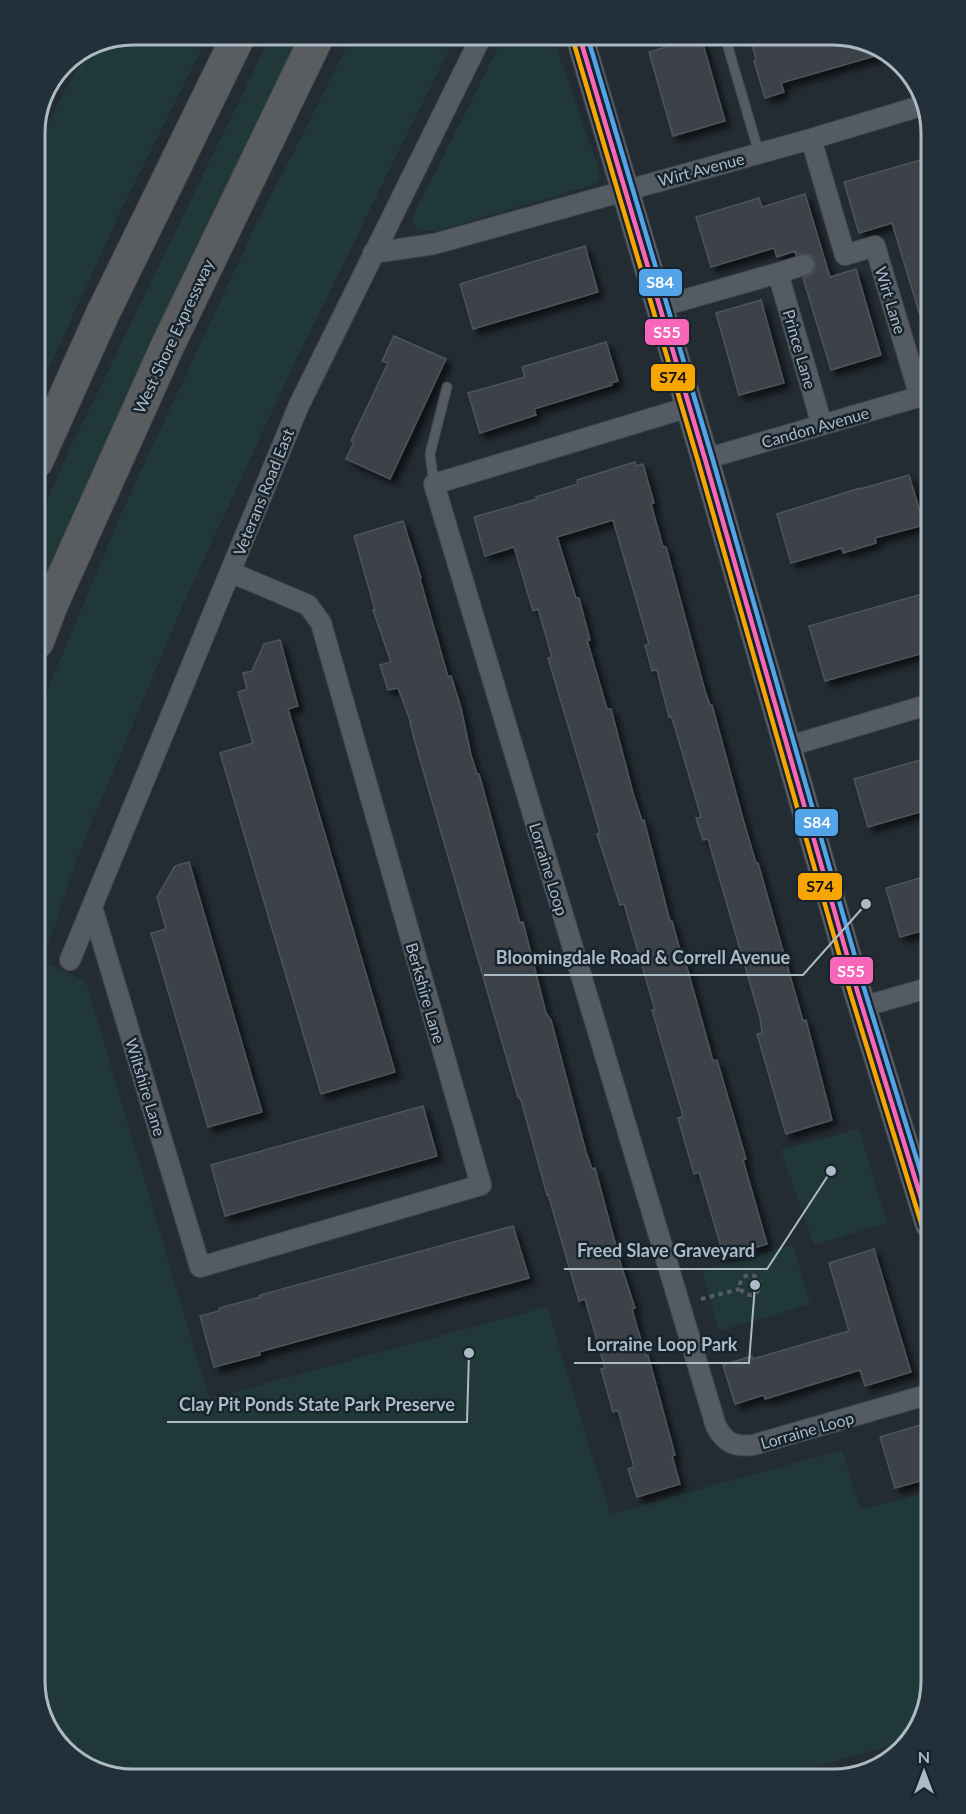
<svg xmlns="http://www.w3.org/2000/svg" width="966" height="1814" font-family="Lato,sans-serif">
  <defs>
    <filter id="shadow"><feDropShadow dx="5.5" dy="5.5" stdDeviation="3" flood-color="#0009"/></filter>
  </defs>
  <rect width="100%" height="100%" fill="#242c33"/>
  <path fill="#213838" d="M133,35H209L125,202L36,396L35,149L84,54Z
    M271,35H303L37,606V524L69,451Z
    M353,35H456L297,358L184,602L81,848L43,961L86,982L209,1399L547,1307L610,1514L842,1450L861,1510L931,1491V1682L915,1736L910,1740L795,1773L127,1779L78,1763L42,1719L37,715L126,503L255,227Z
    M504,35H552L598,167L599,179L593,185L437,231H424L415,227L412,218Z
    M859,1129L887,1223L814,1245L781,1150Z
    M793,1245L810,1304L719,1331L702,1271Z"/>
  <path fill="#3c4349" stroke="#4b545b" stroke-width="1.5" filter="url(#shadow)" d="M784,35H840L889,52L781,83L784,92L765,98L754,61L756,60L752,44Z
    M701,37L725,121L673,136L649,52Z
    M924,159L925,315H920L892,223L859,233L844,182Z
    M805,194L830,277L856,269L881,355L831,370L803,278L812,274L816,267L813,257L807,254L796,255L795,251L777,257L774,248L711,267L696,217L759,198L762,207Z
    M585,246L598,292L473,329L460,284Z
    M761,300L784,383L739,395L716,313Z
    M394,336L446,359L390,479L346,459L354,442L351,441L388,363L382,361Z
    M606,342L618,381L611,383L612,385L534,409L536,415L480,433L468,393L525,377L522,367Z
    M635,462L636,466L643,464L654,503L651,504L663,547H666L705,691L710,705H712L743,819L756,863H758L803,1021L806,1020L832,1120L786,1134L757,1034L762,1033L760,1018L708,839L703,840L696,818L701,817L676,731L671,716L669,717L657,670L652,671L645,645L649,644L613,520L557,537L576,598H579L590,640H587L607,709H611L633,793L642,821L644,820L670,921H672L680,950L682,949L713,1061L717,1060L746,1159L743,1160L767,1244L724,1257L699,1172L694,1174L678,1118L683,1116L652,1010H655L624,904L620,905L597,834L600,833L548,658L552,657L538,609L533,611L514,547L485,556L474,517L537,499L536,497L578,484L577,480Z
    M909,475L924,525L875,538L876,543L843,553L842,548L791,563L777,514L860,488V489Z
    M403,521L421,578L420,579L448,677L451,676L461,708L471,755L477,774H479L520,923L523,922L546,1013L551,1020L586,1152L592,1169L595,1168L621,1265L635,1308L632,1309L637,1327L646,1356L648,1355L675,1455L672,1456L680,1484L637,1497L628,1469L634,1467L618,1410L613,1412L601,1369L605,1368L585,1299L579,1301L548,1194L547,1195L521,1100L518,1097L418,753L410,723H411L398,688L388,690L380,665L391,662L373,610H375L354,536Z
    M926,593L927,652L825,681L809,626Z
    M280,640L298,706L288,709L395,1072L321,1094L220,753L253,743L238,692L247,689L243,673L252,671L264,644Z
    M927,758V810L868,827L854,779Z
    M189,862L262,1112L208,1127L151,933L166,929L157,897L175,866Z
    M920,878L928,905V929L900,937L886,888Z
    M423,1106L437,1156L225,1216L211,1165Z
    M513,1226L529,1278L259,1352L260,1355L214,1367L200,1316L219,1311V1308L260,1297V1295Z
    M874,1249L911,1372L865,1386L860,1370L765,1399L764,1395L735,1404L723,1365L752,1356L753,1359L849,1331L829,1263Z
    M927,1423L930,1435L931,1478L895,1488L880,1437Z"/>
  <g fill="none" stroke-linecap="round" stroke-linejoin="round">
    <g stroke="#42484d" stroke-width="11">
      <path id="lane" d="M728,47L759,153
        M434,484L430,454L447,387"/>
    </g>
    <g stroke="#42484d" stroke-width="22">
      <path id="street" d="M811,139L845,255L875,246L920,397
        M373,253L434,244L811,139L924,105
        M778,273L804,265
        M659,307L778,273L822,425
        M689,407L434,484L716,1426C725,1443 734,1447 753,1445L930,1394
        M705,459L925,395
        M786,747L927,705
        M92,907L200,1267L481,1185L321,623L308,605L230,572
        M70,960L299,405L482,35
        M862,1007L928,988"/>
    </g>
    <g stroke="#42484d" stroke-width="29">
      <path id="secondary" d="M579,35L705,459L857,990L929,1224"/>
    </g>
    <g stroke="#40484f" stroke-width="35">
      <path id="highway" d="M36,462L103,313L239,35
        M37,642L51,605L167,347L318,35"/>
    </g>
    <path stroke="#565e64" stroke-width="4" stroke-dasharray="4.5 4.5" stroke-linecap="butt" d="M740 1285a10 10 0 1 1 20 0a10 10 0 1 1-20 0Z
      M701,1299L740,1289"/>
    <use href="#lane" stroke="#545b62" stroke-width="9"/>
    <use href="#street" stroke="#545b62" stroke-width="20"/>
    <use href="#secondary" stroke="#585f66" stroke-width="27"/>
    <use href="#highway" stroke="#5a5d60" stroke-width="33"/>
    <g stroke="#18242d" stroke-width="9">
      <path id="bus-1" d="M579,35L705,459L857,990L929,1224"/>
    </g>
    <g stroke="#18242d" stroke-width="9">
      <path id="bus-2" d="M572,37L698,461L850,992L922,1226"/>
    </g>
    <g stroke="#18242d" stroke-width="9">
      <path id="bus-3" d="M587,35L712,457L864,988L929,1199"/>
    </g>
    <use href="#bus-1" stroke="#fa66b7" stroke-width="4.5"/>
    <use href="#bus-2" stroke="#f7a600" stroke-width="4.5"/>
    <use href="#bus-3" stroke="#53a3e8" stroke-width="4.5"/>
  </g>
  <g text-anchor="middle" dominant-baseline="central" stroke-width="5" stroke-linejoin="round" paint-order="stroke">
    <g font-size="16" fill="#acbac6" stroke="#18242d">
      <text transform="translate(701 169) rotate(-15)">Wirt Avenue</text>
      <text transform="translate(891 300) rotate(73)">Wirt Lane</text>
      <text transform="translate(173 336) rotate(-65)">West Shore Expressway</text>
      <text transform="translate(800 349) rotate(74)">Prince Lane</text>
      <text transform="translate(815 427) rotate(-16)">Candon Avenue</text>
      <text transform="translate(263 492) rotate(-68)">Veterans Road East</text>
      <text transform="translate(549 869) rotate(73)">Lorraine Loop</text>
      <text transform="translate(426 993) rotate(74)">Berkshire Lane</text>
      <text transform="translate(146 1087) rotate(73)">Wiltshire Lane</text>
      <text transform="translate(807 1430) rotate(-16)">Lorraine Loop</text>
    </g>
  </g>
  <path d="M0 0H966V1814H0ZM133 45H833A88 88 0 0 1 921 133V1681A88 88 0 0 1 833 1769H133A88 88 0 0 1 45 1681V133A88 88 0 0 1 133 45Z" fill="#243039" fill-rule="evenodd"/>
  <path fill="none" stroke="#acbac6" stroke-width="3" d="M133 45H833A88 88 0 0 1 921 133V1681A88 88 0 0 1 833 1769H133A88 88 0 0 1 45 1681V133A88 88 0 0 1 133 45Z"/>
  <path fill="none" stroke="#acbac6" stroke-width="2" d="M866 904L803 975H484M831 1171L767 1269H564M755 1285L749 1363H574M469 1353L467 1422H167"/>
  <g fill="#acbac6" stroke="#18242d" stroke-width="2">
    <circle cx="866" cy="904" r="6"/>
    <circle cx="831" cy="1171" r="6"/>
    <circle cx="755" cy="1285" r="6"/>
    <circle cx="469" cy="1353" r="6"/>
  </g>
  <g font-size="18" text-anchor="middle" font-weight="bold" fill="#acbac6" stroke="#18242d" stroke-width="5" stroke-linejoin="round" paint-order="stroke">
    <text x="643" y="964">Bloomingdale Road &amp; Correll Avenue</text>
    <text x="666" y="1257">Freed Slave Graveyard</text>
    <text x="662" y="1351">Lorraine Loop Park</text>
    <text x="317" y="1411">Clay Pit Ponds State Park Preserve</text>
  </g>
  <g stroke="#18242d" stroke-width="2">
    <rect x="638" y="268" width="45" height="29" rx="6" fill="#53a3e8"/>
    <rect x="644" y="318" width="46" height="28" rx="6" fill="#fa66b7"/>
    <rect x="650" y="363" width="46" height="29" rx="6" fill="#f7a600"/>
    <rect x="794" y="808" width="45" height="29" rx="6" fill="#53a3e8"/>
    <rect x="797" y="872" width="46" height="29" rx="6" fill="#f7a600"/>
    <rect x="829" y="956" width="45" height="29" rx="6" fill="#fa66b7"/>
  </g>
  <g font-size="16" text-anchor="middle" font-weight="bold" fill="#fff">
    <text x="660" y="288">S84</text>
    <text x="667" y="338">S55</text>
    <text x="817" y="828">S84</text>
    <text x="851" y="977">S55</text>
  </g>
  <g font-size="16" text-anchor="middle" font-weight="bold" fill="#111">
    <text x="673" y="383">S74</text>
    <text x="820" y="892">S74</text>
  </g>
  <g transform="translate(924 1772)" stroke="#18242d" stroke-width="4.5" paint-order="stroke">
  <path d="M0-4.5L10 22L0 15L-10 22Z" fill="#acbac6"/>
  <text y="-9" font-size="16" font-weight="bold" text-anchor="middle" fill="#acbac6">N</text>
  </g>
</svg>
